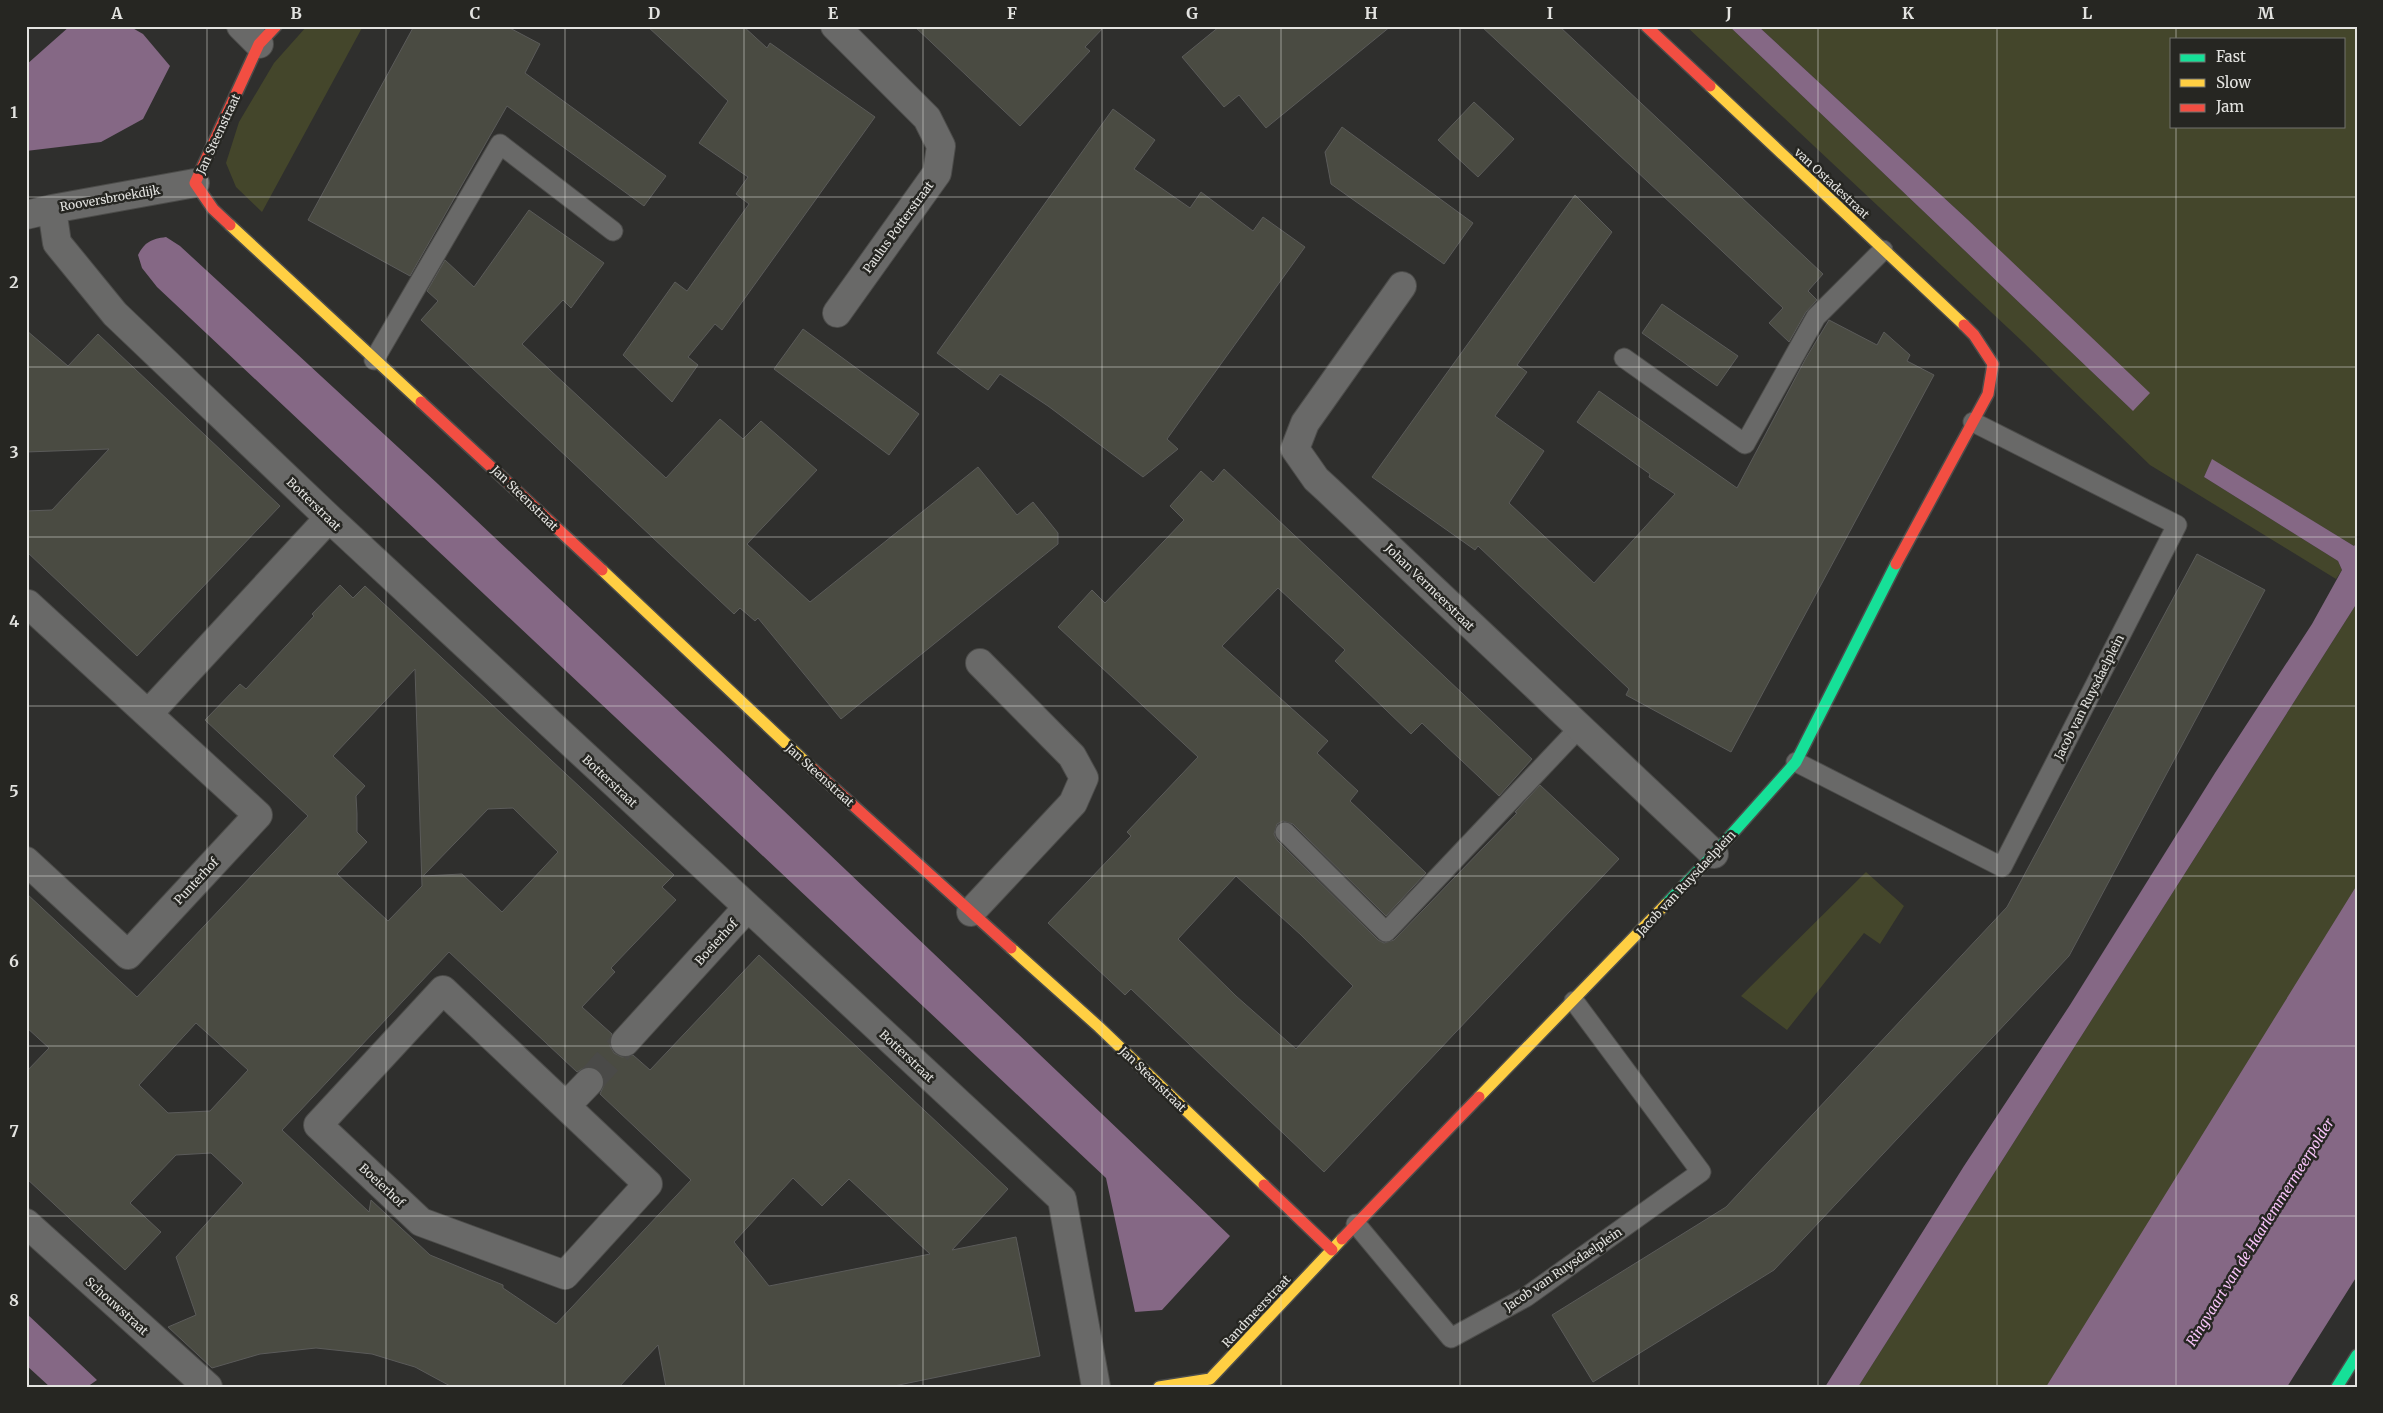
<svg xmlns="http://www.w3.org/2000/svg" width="2383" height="1413" font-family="Merriweather,serif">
  <rect width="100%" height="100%" fill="#2f2f2d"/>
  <path fill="#44462b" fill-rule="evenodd" d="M307,26H363L262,212L236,187L226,163L239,122L274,63Z
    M1686,26H1729L2133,411L1967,219L1758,26H2357V542L2354,546L2212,460L2204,477L2338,561L2342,570L2336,579L2150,465L2023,342ZM2172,39H2344V126H2172Z
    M2357,603V891L2047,1387H1858Z
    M1866,872L1904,906L1880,944L1864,933L1787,1030L1741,996Z"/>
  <path fill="#856885" d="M70,26H129L143,34L170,66L143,119L101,142L26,151V65Z
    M1729,26H1758L1967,219L2150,393L2133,411Z
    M166,237L180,246L438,484L719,749L1230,1236L1162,1310L1135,1312L1106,1178L157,287L142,268L138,255C145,242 151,239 166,237Z
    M2212,459L2354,546L2357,542V603L1858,1387H1825L1964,1166L2070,1005L2215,773L2312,624L2342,570L2338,561L2204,477Z
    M2357,885V1276L2287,1387H2046Z
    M26,1313L97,1380L87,1387H50L26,1365Z"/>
  <path fill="#4a4b42" stroke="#5b5b5a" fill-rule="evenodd" d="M414,26H506L540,44L525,73L666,176L644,206L507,106L410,276L308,220Z
    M647,26H743L767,48L770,43L875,117L722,330L715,324L688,357L698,365L672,402L623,355L675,282L687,291L749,204L736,194L748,177L699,143L728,101Z
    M914,26H1105L1085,47L1090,51L1020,126Z
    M1220,26H1391L1266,128L1239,95L1224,107L1182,57Z
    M1481,26H1559L1823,274L1808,291L1817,300L1806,312L1789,342L1769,323L1783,308Z
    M1474,102L1514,139L1478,177L1438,140Z
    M1113,109L1155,140L1134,169L1190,208L1201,192L1253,231L1263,217L1305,247L1167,439L1178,449L1143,477L1048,406L1000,374L988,390L937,353Z
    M1342,127L1473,223L1444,264L1331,184L1325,152Z
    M1575,195L1612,232L1517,365L1527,372L1495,416L1544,451L1509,503L1594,583L1675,494L1649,477L1650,474L1577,422L1599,391L1737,488L1806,358L1829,320L1877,345L1884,332L1910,355L1907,361L1934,375L1731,752L1626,695L1629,689L1478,546L1475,550L1372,477Z
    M529,210L604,263L571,308L563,300L522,344L666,478L720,419L743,439L761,421L817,470L747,544L810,602L978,467L1017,515L1033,502L1058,533V544L841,719L758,618L755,621L740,608L734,614L421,320L438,301L427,291L445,260L474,287Z
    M1662,304L1738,356L1717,386L1642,333Z
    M803,329L919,414L889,455L774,369Z
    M26,330L68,366L98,334L280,506L137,656L26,551V511L52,510L109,449L26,452Z
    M1224,469L1532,759L1499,796L1422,723L1411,734L1335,661L1345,650L1278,588L1222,646L1328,741L1317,753L1358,791L1350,801L1426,873L1386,916L1293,824L1283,821L1277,824L1274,834L1277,840L1378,940L1384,943L1394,940L1517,813L1515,812L1540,785L1619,859L1324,1172L1131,989L1125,995L1048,923L1131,836L1127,832L1198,757L1058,627L1092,590L1105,603L1184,520L1170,506L1201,471L1213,482ZM1236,876L1301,935L1353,986L1296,1049L1236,996L1178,939Z
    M2197,554L2265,590L2069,956L1774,1270L1593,1382L1552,1315L1726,1207L2007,907Z
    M340,585L353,598L365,586L674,875L662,887L676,900L611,968L615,972L582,1007L612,1034L610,1046L614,1053L622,1057L633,1055L650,1070L759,955L1008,1189L952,1250L1016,1237L1040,1356L889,1387H666L658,1345L619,1387H452L415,1367L398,1362L372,1354L316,1348L260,1354L212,1368L168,1327L196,1315L176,1257L243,1183L211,1153L176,1155L130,1203L161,1232L125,1270L26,1178V1072L49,1048L26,1027V893L137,997L308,816L205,720L240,684L246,689L314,616L312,614ZM415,669L422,886L388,921L337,874L367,842L357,832V814L356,796L365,786L333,756ZM513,808L558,852L502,912L462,874L423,876L488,809ZM449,952L577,1072L585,1067H593L600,1071L604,1078V1085L600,1094L691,1180L556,1324L503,1288V1285L430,1255L371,1200L369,1212L282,1130ZM196,1023L248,1070L210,1111L168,1113L139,1085ZM793,1178L822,1206L849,1179L930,1254L769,1286L734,1242Z"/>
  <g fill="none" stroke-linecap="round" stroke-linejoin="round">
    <path stroke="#4a4a48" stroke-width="28" stroke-dasharray="28 14" stroke-linecap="butt" d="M589,1082L625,1042"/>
    <g stroke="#4c4c4a" stroke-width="21">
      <path id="lane" d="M1624,358L1745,444L1816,317L1883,250
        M374,360L500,144L613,231
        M1796,762L2002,867L2177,525L1973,422
        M1285,832L1386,932L1579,728
        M1356,1224L1451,1338L1526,1297L1701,1172L1574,1001"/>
    </g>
    <g stroke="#4c4c4a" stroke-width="30">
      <path id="street" d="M241,26L259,44
        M835,26L927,118L941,146L937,173L837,313
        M52,209L57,243L115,314L329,518L1062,1199L1096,1387
        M26,215L52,209L195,183
        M1402,286L1305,423L1295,449L1316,479L1328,490L1714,854
        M26,606L28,604L258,815L128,955L26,861
        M148,714L329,518
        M971,912L1073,803L1084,778L1072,756L980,663
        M443,990L648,1184L565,1275L421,1222L318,1125Z
        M625,1042L747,908
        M567,1105L589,1082
        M26,1223L208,1387"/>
    </g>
    <g stroke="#4c4c4a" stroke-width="14">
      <path id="fast" d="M1666,904L1714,854L1796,762L1896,564
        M2337,1387L2357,1355"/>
    </g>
    <g stroke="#4c4c4a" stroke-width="14">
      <path id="slow" d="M1710,86L1964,325
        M230,225L421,402
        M602,570L813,769
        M1011,948L1099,1027L1264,1185
        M1479,1097L1666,904
        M1159,1387L1210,1379L1342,1239"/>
    </g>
    <g stroke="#4c4c4a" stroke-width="14">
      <path id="jam" d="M1646,26L1710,86
        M230,225L213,209L195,183L259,44L276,26
        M421,402L602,570
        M1896,564L1988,394L1993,364L1974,335L1964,325
        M813,769L1011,948
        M1264,1185L1332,1250
        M1342,1239L1479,1097"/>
    </g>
    <use href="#lane" stroke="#696968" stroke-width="19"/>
    <use href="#street" stroke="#696968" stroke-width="28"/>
    <use href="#fast" stroke="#16e098" stroke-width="11"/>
    <use href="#slow" stroke="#ffcf43" stroke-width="11"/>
    <use href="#jam" stroke="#f24e42" stroke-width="11"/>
  </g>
  <path fill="none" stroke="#e3e3e0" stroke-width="1" stroke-opacity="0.55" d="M207,26V1387M386,26V1387M565,26V1387M744,26V1387M923,26V1387M1102,26V1387M1281,26V1387M1460,26V1387M1639,26V1387M1818,26V1387M1997,26V1387M2176,26V39M2176,126V1387M26,197H2357M26,367H2357M26,537H2357M26,706H2357M26,876H2357M26,1046H2357M26,1216H2357"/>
  <g text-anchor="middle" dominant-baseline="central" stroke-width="5" stroke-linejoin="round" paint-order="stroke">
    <g font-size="12" fill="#e3e3e0" stroke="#262622">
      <text transform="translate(218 134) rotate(-65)">Jan Steenstraat</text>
      <text transform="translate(1832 183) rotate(43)">van Ostadestraat</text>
      <text transform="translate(110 198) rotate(-10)">Rooversbroekdijk</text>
      <text transform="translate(898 227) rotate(-54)">Paulus Potterstraat</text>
      <text transform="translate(525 498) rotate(44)">Jan Steenstraat</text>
      <text transform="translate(314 504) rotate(44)">Botterstraat</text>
      <text transform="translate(1430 587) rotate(44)">Johan Vermeerstraat</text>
      <text transform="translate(2089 697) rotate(-63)">Jacob van Ruysdaelplein</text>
      <text transform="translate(820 775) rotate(42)">Jan Steenstraat</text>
      <text transform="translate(610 781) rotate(43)">Botterstraat</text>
      <text transform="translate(196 881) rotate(-47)">Punterhof</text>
      <text transform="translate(1686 883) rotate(-47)">Jacob van Ruysdaelplein</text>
      <text transform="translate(716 942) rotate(-48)">Boeierhof</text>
      <text transform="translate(907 1056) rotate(43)">Botterstraat</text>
      <text transform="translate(1153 1079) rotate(44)">Jan Steenstraat</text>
      <text transform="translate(382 1185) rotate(43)">Boeierhof</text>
      <text transform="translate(1563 1269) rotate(-34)">Jacob van Ruysdaelplein</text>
      <text transform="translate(117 1306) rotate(42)">Schouwstraat</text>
      <text transform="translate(1256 1311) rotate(-47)">Randmeerstraat</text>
    </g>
    <g font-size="14" font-style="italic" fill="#f8c4f9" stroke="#262622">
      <text transform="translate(2260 1232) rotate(-58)">Ringvaart van de Haarlemmermeerpolder</text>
    </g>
  </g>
  <rect width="2383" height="1413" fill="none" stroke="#262622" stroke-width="55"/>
  <rect x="2170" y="38" width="175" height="90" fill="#262622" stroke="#72726e"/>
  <rect x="2180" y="54" width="25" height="8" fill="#16e098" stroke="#72726e"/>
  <text x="2216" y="62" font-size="15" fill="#e3e3e0">Fast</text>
  <rect x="2180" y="79" width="25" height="8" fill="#ffcf43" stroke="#72726e"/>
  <text x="2216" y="88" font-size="15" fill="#e3e3e0">Slow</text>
  <rect x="2180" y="104" width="25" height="8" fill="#f24e42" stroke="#72726e"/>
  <text x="2216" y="112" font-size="15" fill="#e3e3e0">Jam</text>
  <rect x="28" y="28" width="2328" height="1358" fill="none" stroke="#e3e3e0" stroke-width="2"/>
  <g font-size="16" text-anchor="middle" font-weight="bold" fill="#e3e3e0">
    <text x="117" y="19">A</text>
    <text x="296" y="19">B</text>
    <text x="475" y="19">C</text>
    <text x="654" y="19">D</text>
    <text x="833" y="19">E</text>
    <text x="1012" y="19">F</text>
    <text x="1192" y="19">G</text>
    <text x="1371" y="19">H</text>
    <text x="1550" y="19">I</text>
    <text x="1729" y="19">J</text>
    <text x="1908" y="19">K</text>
    <text x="2087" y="19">L</text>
    <text x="2266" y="19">M</text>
    <text x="14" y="118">1</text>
    <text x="14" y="288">2</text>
    <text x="14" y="458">3</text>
    <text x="14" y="627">4</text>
    <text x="14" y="797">5</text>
    <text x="14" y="967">6</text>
    <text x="14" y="1137">7</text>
    <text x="14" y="1306">8</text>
  </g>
</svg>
